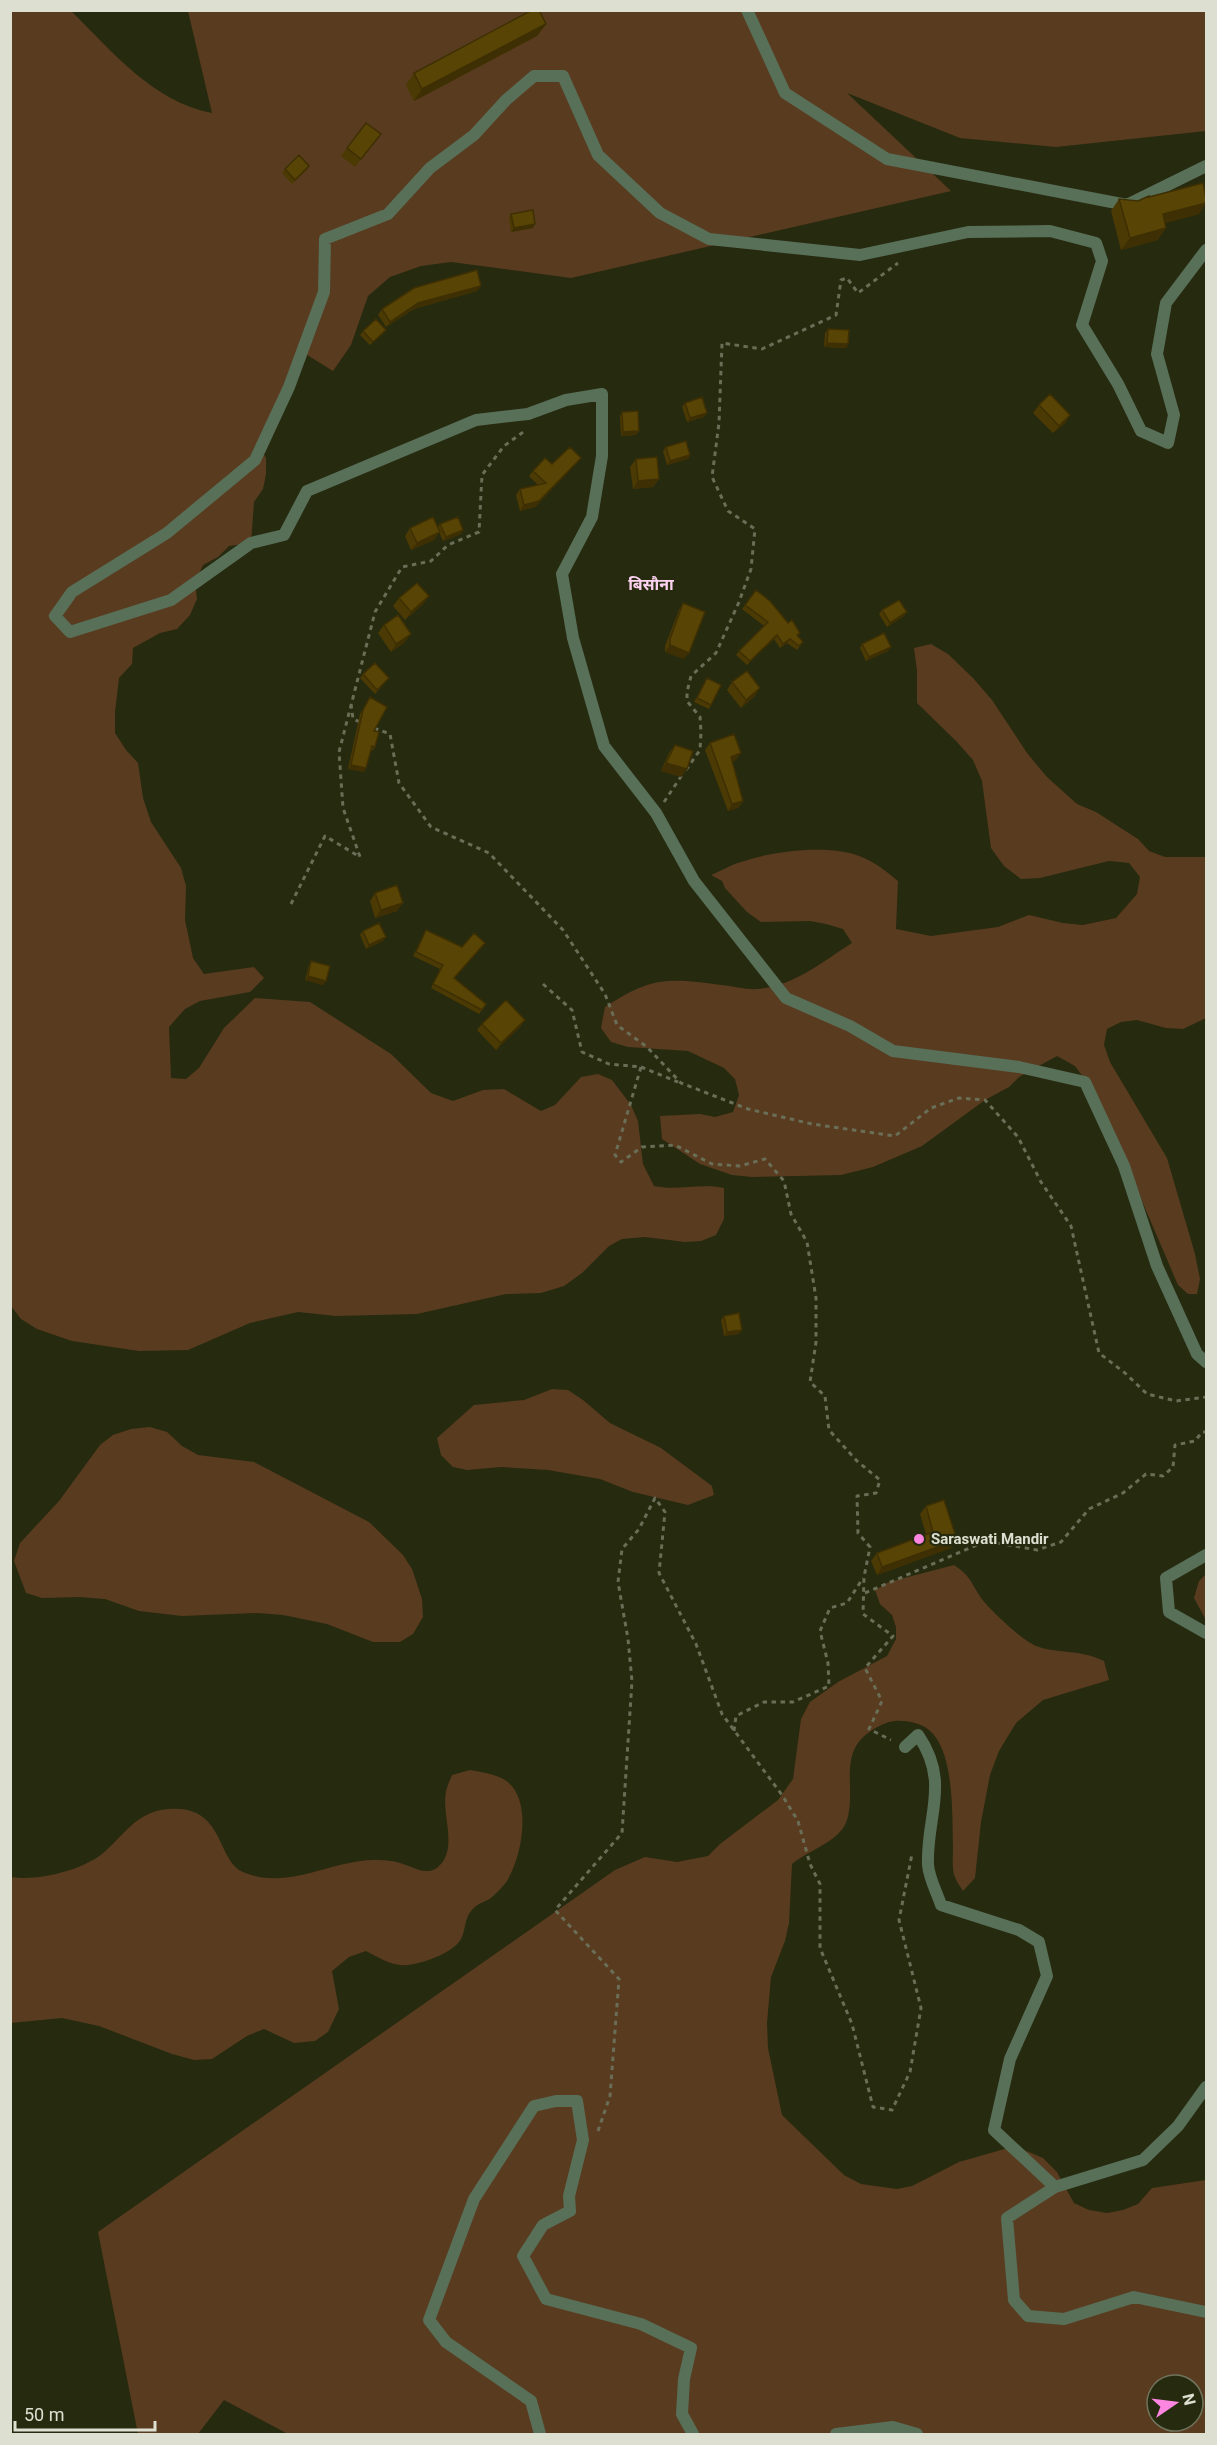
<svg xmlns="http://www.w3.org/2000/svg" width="1217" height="2445" font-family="Roboto,'Noto Sans Devanagari',sans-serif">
  <rect width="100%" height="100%" fill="#262a0f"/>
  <path fill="#593b1f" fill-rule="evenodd" d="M10,11H71C112,51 153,102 212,113L188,11H1206V131L1056,147L960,138L847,93L951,191L571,278L451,262L421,266L390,277L368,296L351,345L333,371L304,353L260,448L266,458V474L263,489L254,502L251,543L229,546L218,557L203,565L195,583L197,599L190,615L177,629L160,633L133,648L132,664L119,678L115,712V733L126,750L138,763L143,798L151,822L181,868L186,886L185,920L193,958L204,974L254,967L264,978L250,992L200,1001L185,1009L169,1027L171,1078L186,1079L199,1068L224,1028L255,998L310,1002L391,1054L431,1093L453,1101L483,1090L504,1089L541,1111L555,1105L581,1077L598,1074L612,1080L631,1105L638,1121L643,1164L654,1186C677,1191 700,1183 724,1188V1219L716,1235L701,1241L685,1242L645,1237L622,1239L609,1246L582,1273L564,1286L541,1293L506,1294L417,1314L336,1316L298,1312L250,1323L188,1350L139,1351L72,1341L37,1329L21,1319L11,1306Z
    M931,644L948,654L973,678L992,700L1027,753L1047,777L1077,804L1096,812L1138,839L1149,851L1165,857H1206V1018L1183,1029L1166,1028L1137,1020L1121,1022L1107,1029L1104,1045L1110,1062L1167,1158L1195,1254L1200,1279L1197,1294H1188L1178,1285L1097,1096L1075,1066L1057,1056L1019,1077L1009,1087L985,1100L922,1146L873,1167L841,1175L752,1177L732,1175L700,1164L662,1139L660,1116L700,1114L715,1117L733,1112L739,1095L735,1079L724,1068L688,1051L628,1047L611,1042L601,1028L605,1007C652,976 668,978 722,985C733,986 747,990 758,989C794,986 822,962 852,943L843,929L826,924L810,921L761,922L747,912L725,888L722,881L711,875C721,871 730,865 741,862C772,851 833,843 864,858C876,863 887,872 898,881L896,929L931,936L998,927L1029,915L1063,923L1083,925L1116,918L1137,894L1140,877L1129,863L1109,861L1040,878L1021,879L1004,866L991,848L982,781L973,760L956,741L917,703V671L914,648Z
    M552,1389L568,1390L583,1400L610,1423L661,1448L712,1486L714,1495L688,1505L633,1492L600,1479L548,1470L501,1467L467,1470L453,1467L441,1455L437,1438L474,1405L524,1400Z
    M150,1427L167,1432L182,1446L198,1455L254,1462L369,1522L403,1555L412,1569L422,1599L423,1617L413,1634L400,1642H373L327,1624L283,1615L258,1613L182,1616L139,1611L105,1599L79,1597L42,1598L26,1593L14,1561L20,1543L59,1501L100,1445L113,1435L131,1429Z
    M954,1565C974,1578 972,1588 986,1604C996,1615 1022,1640 1036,1646C1056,1654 1080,1649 1104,1661L1109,1680L1043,1700L1016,1723L999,1751L990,1775L981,1822L975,1878L963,1891C960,1886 956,1881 954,1875C952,1867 953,1856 953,1848C952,1817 955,1751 929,1730C921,1723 905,1720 895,1721C886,1722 881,1725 874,1729C836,1751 857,1787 847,1820C841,1841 807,1851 792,1864L789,1923L785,1941L771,1977L767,2023L768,2048L782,2115L844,2175L861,2184L897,2189L912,2186L959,2162L1015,2146L1043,2158L1057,2172L1074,2203L1089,2210L1107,2213L1123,2210L1138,2204L1152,2188L1206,2180V2434H288L224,2400L198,2434H138L98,2232L615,1870L645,1857L677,1862L708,1856L720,1844L778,1800L793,1779L801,1719L810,1702L838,1682L887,1656L896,1639V1627L892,1615L880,1604L875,1590L889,1582ZM1157,2385H1193V2421H1157Z
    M1206,1574V1620L1194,1598L1199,1581Z
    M470,1770C480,1772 496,1774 505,1780C534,1798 522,1862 504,1885C500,1889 496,1894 491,1898C485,1902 476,1904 472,1910C464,1918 466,1930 461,1939C453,1954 415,1967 400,1965C388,1964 376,1956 366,1951L349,1957L332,1971L339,2009L328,2032L315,2041L294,2043L264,2029L247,2036L212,2059L194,2060L172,2054L99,2026L62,2018L11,2023V1877C38,1881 80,1871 102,1854C124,1836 135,1812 168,1809C225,1804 216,1860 243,1872C287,1891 329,1861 373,1860C382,1860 391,1860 400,1863C412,1866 426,1877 438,1867C459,1849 441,1814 446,1792C447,1786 450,1780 452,1775Z"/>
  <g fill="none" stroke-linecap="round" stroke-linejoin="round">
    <path stroke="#6a6e57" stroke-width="3" stroke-dasharray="4.5 4.5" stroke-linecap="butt" d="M351,704L353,719L362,723
      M374,728L390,734L399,783L431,827L489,853L563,930L605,994L617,1025L647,1047L681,1083L748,1109L812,1124L895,1136L931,1108L959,1098L985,1100L1018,1137L1041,1182L1071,1226L1099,1353L1125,1373L1147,1394L1176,1401L1206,1397
      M686,770L700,750L701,732L700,717L687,701V692L691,676L716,653L739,602L751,569L755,529L728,511L712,477L719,423L722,343L762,349L836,315L841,280L847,278L858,293L898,263
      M664,802L682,775
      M291,904L325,836L360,857L343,808L339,752L375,612L402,567L431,561L448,545L479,532L482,475L504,446L526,430
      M543,984L572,1010L582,1052L609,1064L641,1067L615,1155L621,1162L642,1147L675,1145L712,1164L740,1166L765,1159L784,1181L791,1214L807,1242L816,1298V1342L810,1382L825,1396L829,1430L857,1461L880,1480L876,1493L857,1496L858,1533L870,1547L864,1577L863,1614L893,1636L865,1668L882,1701L869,1729L891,1740
      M641,1067L678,1082
      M865,1593L986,1541L1037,1550L1061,1542L1089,1509L1123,1493L1146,1474L1163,1476L1173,1467L1175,1445L1195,1441L1202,1432H1206
      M734,1731L736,1716L764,1702H793L829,1686L828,1663L820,1631L830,1608L847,1603L863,1578
      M598,2131L610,2096L619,1979L555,1910L622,1833L632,1681L628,1639L618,1582L622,1549L639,1529L655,1498L665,1512L659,1573L696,1644L722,1714L782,1795L798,1821L810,1864L820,1884V1948L852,2024L873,2107L892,2110L910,2072L921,2008L899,1920L912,1854"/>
    <path stroke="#586f58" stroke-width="12" d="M747,10L785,93L887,159L1127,205L1206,166
      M1206,250L1166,303L1157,354L1174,415L1168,443L1141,431L1118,384L1082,325L1102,261L1096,243L1050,231L968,232L860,255L709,239L660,213L598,155L563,76H534L506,100L474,135L430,168L388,214L325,239L324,292L289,387L255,460L167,533L72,592L55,616L70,632L171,600L251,543L284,535L307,491L476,420L528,414L566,400L602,394V456L592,517L562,574L573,638L604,746L656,813L694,881L786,998L850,1026L893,1051L1019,1067L1085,1082L1124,1166L1157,1266L1197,1354L1206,1362
      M1206,1555L1166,1578L1169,1612L1206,1633
      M905,1747L918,1735C951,1783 926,1816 928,1865C929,1878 937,1893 941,1905L1019,1930L1039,1942L1047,1976L1010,2059L994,2130L1055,2187
      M1206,2087L1178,2126L1143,2160L1055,2187L1007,2218L1014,2300L1028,2316L1064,2319L1134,2297L1206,2312
      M540,2434L531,2401L446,2342L429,2320L474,2199L534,2106L556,2101H577L583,2140L569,2196L570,2211L543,2225L523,2256L546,2299L641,2324L691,2348L684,2379L682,2414L693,2434
      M836,2434L893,2427L917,2434"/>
  </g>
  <path fill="#4c3a04" d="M546,24L537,36L414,101L406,85L414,73Z
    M381,134L355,167L341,156L347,148Z
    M309,166L307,170L292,184L282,173L285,169Z
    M1149,197L1199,214L1165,223L1158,240L1121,250L1111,211L1119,199L1138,201Z
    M511,214L533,228L511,232L509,218Z
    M481,286L477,291L414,309L386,327L378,315L382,309Z
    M828,329L848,344L846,348L824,347L825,333Z
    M363,331L383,334L370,345L360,335Z
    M685,403L707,413L704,417L687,422L682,407Z
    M1039,405L1070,415L1065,423L1053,433L1033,413Z
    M622,412L639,431L636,435L621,436L620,416Z
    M666,447L690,455L688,459L667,465L663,451Z
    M581,458L577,463L535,507L520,511L516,495L520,489L538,485L529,476L533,471L552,464Z
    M636,459L659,479L653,487L633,489L630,467Z
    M440,524L463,530L461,534L443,541L439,532L434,540L411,550L405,536L410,528H438Z
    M756,590L788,623L800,633L798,636L803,642L797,650L787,643L780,648L774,639L747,665L736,655L739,651L764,626L742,609Z
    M429,596L423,604L405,620L393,606L399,598Z
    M683,603L684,659L665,652V646L679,610Z
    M882,610L904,616L887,627L879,614Z
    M384,625L405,642L391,652L378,633Z
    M862,644L888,651L866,661L860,648Z
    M363,674L389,678L375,694L360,678Z
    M707,678L711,705L709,709L694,702Z
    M732,682L755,696L741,708L727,690Z
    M370,697L375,747L372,751L371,750L364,772L348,769L360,714Z
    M710,743L736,760L732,762L743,801L738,808L728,811L705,750Z
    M675,745L687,769L681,777L661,771L669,753Z
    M375,893L397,911L375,918L370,901Z
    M426,930L462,947L485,943L455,978L486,1004L479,1014L431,988L440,969L413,956Z
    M363,931L383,941L366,949L360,935Z
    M311,961L323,985L305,980L309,965Z
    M525,1020L520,1027L496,1050L477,1030L482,1024Z
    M724,1316L742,1330L739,1334L724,1336L721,1320Z
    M926,1506L951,1548L877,1575L871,1561L877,1553L926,1534L920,1514Z"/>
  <path fill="#3e3004" d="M546,24L537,36L414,101L422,89Z
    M1206,203L1199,214L1155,226L1163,214Z
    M535,224L533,228L511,232L514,228Z
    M1166,228L1158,240L1121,250L1130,238Z
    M481,286L477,291L414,309L386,327L390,322L418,303Z
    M827,343L848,344L846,348L824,347Z
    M707,413L704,417L687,422L690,418Z
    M1070,415L1065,423L1053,433L1059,426Z
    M639,431L636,435L621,436L623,432Z
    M690,455L688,459L667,465L670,461Z
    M581,458L577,463L535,507L520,511L524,505Z
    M659,479L653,487L633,489L638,481Z
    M463,530L461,534L443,541L446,537Z
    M440,532L434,540L411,550L417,543Z
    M429,596L423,604L405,620L411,612Z
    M907,612L904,616L887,627L890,623Z
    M411,634L405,642L391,652L396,644Z
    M777,635L774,639L747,665L750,661Z
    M790,639L787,643L780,648L783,644Z
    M670,645L689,653L684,659L665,652Z
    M891,647L888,651L866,661L869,657Z
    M760,688L755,696L741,708L746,700Z
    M741,753L736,760L726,764L731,757Z
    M666,763L687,769L681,777L661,771Z
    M351,765L366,768L364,772L348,769Z
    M743,801L738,808L728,811L732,804Z
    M403,903L397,911L375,918L381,910Z
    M386,937L383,941L366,949L369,945Z
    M308,976L326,981L323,985L305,980Z
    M525,1020L520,1027L496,1050L501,1043Z
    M742,1330L739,1334L724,1336L727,1332Z
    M957,1540L951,1548L877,1575L882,1567Z"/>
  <path fill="#584405" stroke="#3e3004" stroke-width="1.5" d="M532,10H539L546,24L422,89L414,73Z
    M366,123L381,134L361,159L347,148Z
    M299,155L309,166L295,180L285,169Z
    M1203,183L1206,198V203L1163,214L1166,228L1130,238L1119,199L1138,201L1149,196V197Z
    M533,210L535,224L514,228L511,214Z
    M477,270L481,286L418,303L390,322L382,309L414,288Z
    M376,319L386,330L373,342L363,331Z
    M828,329L849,330L848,344L827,343Z
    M1050,394L1070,415L1059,426L1039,405Z
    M702,397L707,413L690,418L685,403Z
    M638,411L639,431L623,432L622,412Z
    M686,441L690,455L670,461L666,447Z
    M570,447L581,458L539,501L524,505L520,489L546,483L533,471L545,458L552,464Z
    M657,457L659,479L638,481L636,459Z
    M433,517L440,532L417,543L410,528Z
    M458,517L463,530L446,537L440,524Z
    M417,583L429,596L411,612L399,598Z
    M756,590L770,601L788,623L792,620L800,633L797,635L803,642L799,646L790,639L783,644L777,635L750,661L739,651L768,622L745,605Z
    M899,600L907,612L890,623L882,610Z
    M683,603L705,612L689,653L670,645V639Z
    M398,615L411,634L396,644L384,625Z
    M884,633L891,647L869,657L862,644Z
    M375,663L389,678L377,690L363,674Z
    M747,671L760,688L746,700L732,682Z
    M707,678L721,685L711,705L697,698Z
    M370,697L387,707L374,731L379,732L375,747L372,746L366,768L351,765L363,710Z
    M734,734L741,753L731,757L743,801L732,804L710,743Z
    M675,745L693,751L687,769L666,763Z
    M397,885L403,903L381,910L375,893Z
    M379,923L386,937L369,945L363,931Z
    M426,930L462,947L474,933L485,943L454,978L486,1004L482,1010L433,984L443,965L416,952Z
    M311,961L330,966L326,981L308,976Z
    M506,1000L525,1020L501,1043L482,1024Z
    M739,1313L742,1330L727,1332L724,1316Z
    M944,1500L957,1540L882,1567L877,1553L933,1532L926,1506Z"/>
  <circle fill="#fd86e1" stroke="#262a0f" stroke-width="2" cx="919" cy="1539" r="6"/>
  <g text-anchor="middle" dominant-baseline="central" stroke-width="4.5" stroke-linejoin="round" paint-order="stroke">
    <g font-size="15" font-weight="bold" fill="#dde0d0" stroke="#262a0f" text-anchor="start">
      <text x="931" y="1539">Saraswati Mandir</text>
    </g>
    <g font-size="16" font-weight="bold" fill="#fcd2f0" stroke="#262a0f">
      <text x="651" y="584">बिसौना</text>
    </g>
  </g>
  <rect width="1217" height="2445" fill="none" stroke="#dde0d0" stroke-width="24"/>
  <g transform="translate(1175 2403) rotate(76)"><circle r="28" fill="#262a0f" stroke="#6f735c" stroke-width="1.5"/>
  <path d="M0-4.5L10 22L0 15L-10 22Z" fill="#fd86e1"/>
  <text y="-9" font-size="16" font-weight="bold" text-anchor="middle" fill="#dde0d0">N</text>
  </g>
  <path d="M15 2421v9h140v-9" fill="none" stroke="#dde0d0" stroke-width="3"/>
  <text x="24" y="2421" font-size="18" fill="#dde0d0" stroke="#262a0f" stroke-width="4.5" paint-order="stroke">50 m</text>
</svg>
